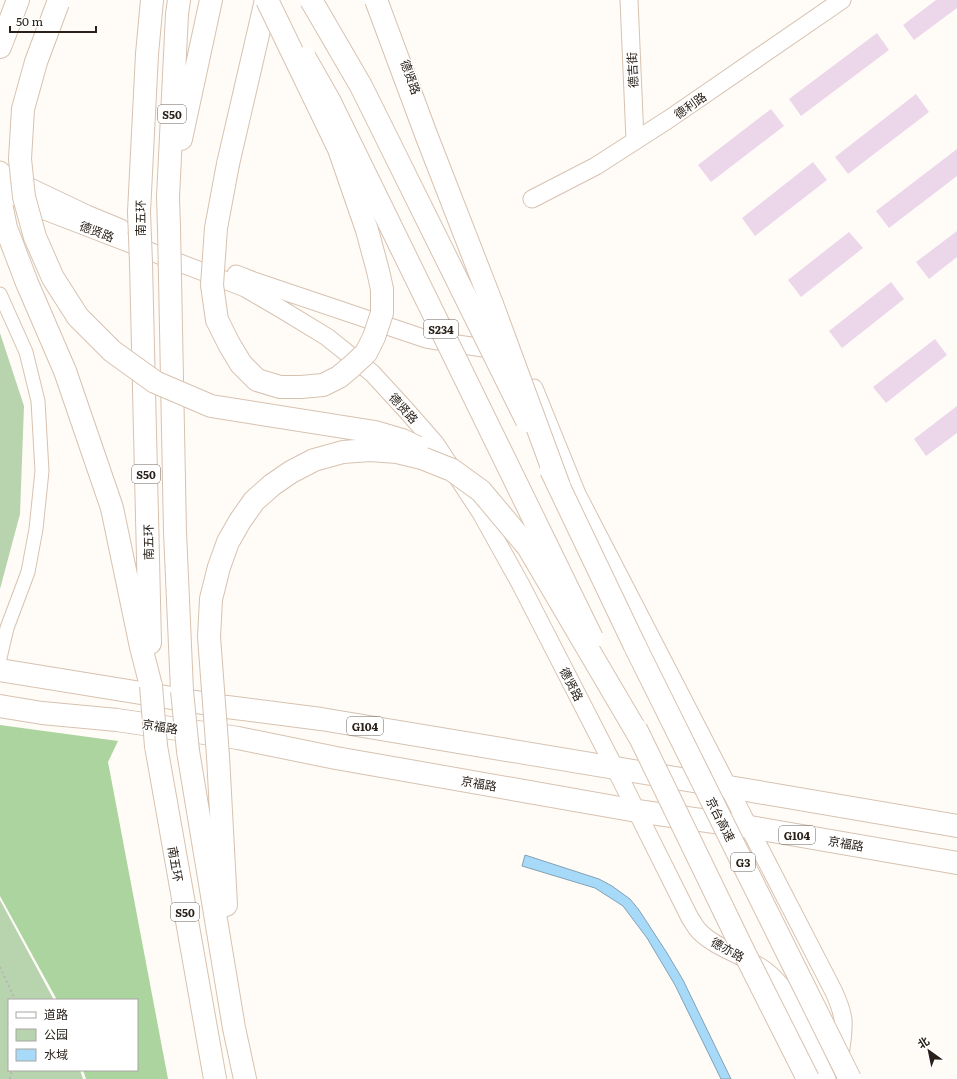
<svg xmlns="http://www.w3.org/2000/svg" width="957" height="1079" font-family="Literata,'Noto Sans SC',serif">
  <rect width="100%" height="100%" fill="#fffbf7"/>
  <path fill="#b7d4ae" d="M0,333L24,406L20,514L0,589Z
    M0,900L54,1000H9V1070H80L83,1079H0Z"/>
  <path fill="#acd49f" d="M0,725L118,741L108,762L168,1079H86L83,1070H137V1000H57L0,896Z"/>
  <path fill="#a7d9f8" stroke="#81a2b5" d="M525,855L599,879L612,886L630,899L639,910L667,953L683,980L731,1079H721L675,985L647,938L623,906L595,888L522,866Z"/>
  <path fill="#ecd7ea" d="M936,0H957V8L914,40L903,25Z
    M877,33L889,50L801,116L789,99Z
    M916,94L929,112L848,174L835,157Z
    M771,109L784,126L711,182L698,165Z
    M957,149V176L889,228L876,211Z
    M813,162L827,180L755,236L742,218Z
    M957,231V257L929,279L916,262Z
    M849,232L863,248L801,297L788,280Z
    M891,282L904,299L842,348L829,331Z
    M935,339L947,355L886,403L873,387Z
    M957,406V433L926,456L914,439Z"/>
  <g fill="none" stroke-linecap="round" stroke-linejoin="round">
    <g stroke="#d7c2b0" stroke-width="15">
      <path id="minor" d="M0,294L26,352L38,401L42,471L36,529L28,572L7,628L0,658"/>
    </g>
    <g stroke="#d7c2b0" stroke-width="19">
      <path id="tertiary" d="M629,0L635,140
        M0,170L7,176L87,214L121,228
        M0,189L37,208L245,288L281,309L327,337L372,373L406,410L435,443L481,513L521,585L621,780L690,918C693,922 695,927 699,931C716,949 747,956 766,971C774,977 780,984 786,992L827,1079
        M532,199L596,166L669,119L842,0
        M236,274L254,281L426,339L502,351
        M534,388L577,494L834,992C838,1001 842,1010 843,1020C844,1033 841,1048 839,1061"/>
    </g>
    <g stroke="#d7c2b0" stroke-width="24">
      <path id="trunk" d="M0,670L227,707L321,719L729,787L957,826
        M0,706L42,713L117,720L238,738L336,758L637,811L750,827L957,863"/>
    </g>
    <g stroke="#d7c2b0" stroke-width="24">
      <path id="motorway" d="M0,47L18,0
        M181,139L211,0
        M228,164L266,0
        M0,199L6,228L27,283L65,371L112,508L141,647L151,686
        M139,212L147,54L152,0
        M169,228L168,197L177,14L179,0
        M141,263L150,643
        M170,277L175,532L182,691
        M156,746L215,1079
        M188,751L234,1028L245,1079
        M218,756L226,905"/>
    </g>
    <path stroke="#b9b4af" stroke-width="2" stroke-dasharray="2 3" stroke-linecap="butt" d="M0,967L15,1000
      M10,1079L12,1070"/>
    <use href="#minor" stroke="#fff" stroke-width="13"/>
    <use href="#tertiary" stroke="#fff" stroke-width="17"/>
    <use href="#trunk" stroke="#fff" stroke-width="22"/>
    <use href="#motorway" stroke="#fff" stroke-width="22"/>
    <g stroke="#d7c2b0" stroke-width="24" stroke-linecap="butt">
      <path id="trunk-bridge" d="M311,0L361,86L527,421
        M305,58L330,102L592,638
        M551,470L635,646"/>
    </g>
    <g stroke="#d7c2b0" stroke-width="24" stroke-linecap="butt">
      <path id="motorway-bridge" d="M376,0L427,137L492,304L559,486
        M58,3L36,62L23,109L20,159L24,197L35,237L53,278L78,317L112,351L155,382L211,406L375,432L402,440L417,447
        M228,164L216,228L212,285L217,320L229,344L241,364L257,380L280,387H301L323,385L339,377L351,367L366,353L374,337L382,313V289L378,271L367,230L339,149L267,0
        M139,212L141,263
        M169,228L170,277
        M635,646L850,1079
        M151,686L156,746
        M182,691L188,751
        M636,729L745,954L808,1079
        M218,756L209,637L211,599L219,567L228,542L240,521L254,501L272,485L291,472L314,460L343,452L370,450L397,452L422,458L452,470L481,491L528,547L642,741"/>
    </g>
    <use href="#trunk-bridge" stroke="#fff" stroke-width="22"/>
    <use href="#motorway-bridge" stroke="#fff" stroke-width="22"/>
  </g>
  <g text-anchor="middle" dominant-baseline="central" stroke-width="3" stroke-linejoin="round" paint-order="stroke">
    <g fill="#fff" stroke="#68635e" stroke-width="1">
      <rect x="158" y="105" width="28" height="18" rx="3"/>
      <rect x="424" y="320" width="34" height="18" rx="3"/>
      <rect x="132" y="465" width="28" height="18" rx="3"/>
      <rect x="347" y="717" width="36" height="18" rx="3"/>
      <rect x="779" y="826" width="36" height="18" rx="3"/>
      <rect x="731" y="853" width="24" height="18" rx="3"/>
      <rect x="171" y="903" width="28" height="18" rx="3"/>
    </g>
    <g font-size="11" font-weight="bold" fill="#282019">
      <text x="172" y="114">S50</text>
      <text x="441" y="329">S234</text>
      <text x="146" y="474">S50</text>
      <text x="365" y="726">G104</text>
      <text x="797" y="835">G104</text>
      <text x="743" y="862">G3</text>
      <text x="185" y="912">S50</text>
    </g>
    <g font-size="12" fill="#282019" stroke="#fff">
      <text transform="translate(632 70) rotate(-93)">德吉街</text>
      <text transform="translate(411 77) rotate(70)">德贤路</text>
      <text transform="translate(690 105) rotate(-35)">德利路</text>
      <text transform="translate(140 218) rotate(-90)">南五环</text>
      <text transform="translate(97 231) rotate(21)">德贤路</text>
      <text transform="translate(404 408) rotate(48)">德贤路</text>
      <text transform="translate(148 542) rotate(-91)">南五环</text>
      <text transform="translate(572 684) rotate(63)">德贤路</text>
      <text transform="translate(160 726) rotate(9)">京福路</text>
      <text transform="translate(479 783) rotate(10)">京福路</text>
      <text transform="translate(721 819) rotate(63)">京台高速</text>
      <text transform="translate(846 843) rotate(10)">京福路</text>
      <text transform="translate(176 864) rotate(80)">南五环</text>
      <text transform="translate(728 949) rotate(29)">德亦路</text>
    </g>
  </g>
  <rect x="8" y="999" width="130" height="72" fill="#ffffff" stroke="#a9a6a3"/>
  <rect x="16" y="1012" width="20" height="6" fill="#ffffff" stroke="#a9a6a3"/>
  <text x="44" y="1019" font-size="12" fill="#282019">道路</text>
  <rect x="16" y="1029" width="20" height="12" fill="#b7d4ae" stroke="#a9a6a3"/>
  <text x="44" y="1039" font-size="12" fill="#282019">公园</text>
  <rect x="16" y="1049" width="20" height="12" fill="#a7d9f8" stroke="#a9a6a3"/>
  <text x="44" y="1059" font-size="12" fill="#282019">水域</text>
  <g transform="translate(929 1051) rotate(327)" stroke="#ffffff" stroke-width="3" paint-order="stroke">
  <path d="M0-3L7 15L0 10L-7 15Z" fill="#282019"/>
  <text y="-6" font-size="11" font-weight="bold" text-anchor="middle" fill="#282019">北</text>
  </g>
  <path d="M10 26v6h86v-6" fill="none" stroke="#282019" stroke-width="2"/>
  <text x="16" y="26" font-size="12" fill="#282019" stroke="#ffffff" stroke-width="3" paint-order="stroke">50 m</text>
</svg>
